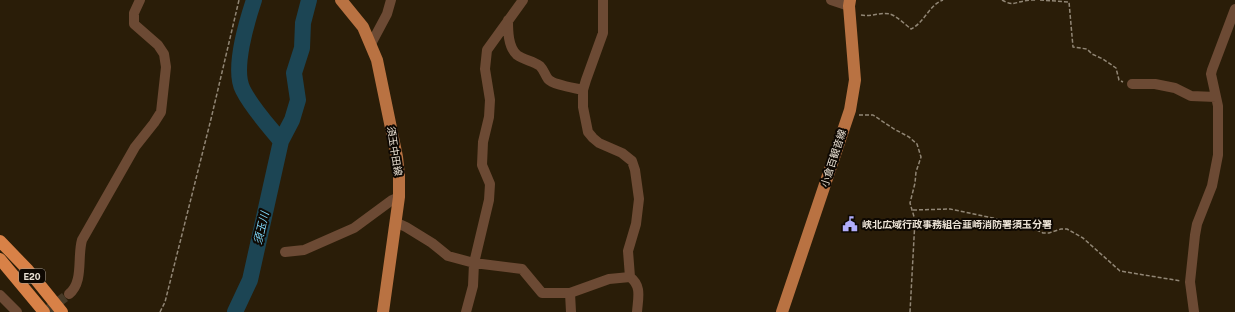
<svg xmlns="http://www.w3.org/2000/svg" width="1235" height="312" font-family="'Public Sans','Noto Sans JP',sans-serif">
  <rect width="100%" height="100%" fill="#2a1d08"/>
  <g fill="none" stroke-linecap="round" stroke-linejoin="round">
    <path stroke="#1c4554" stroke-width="16" d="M254,0C247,21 232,70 243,90C252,108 268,125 281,141
      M235,312L250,280L281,141L292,120L298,100L294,73L302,48L303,23L309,0"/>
    <path stroke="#473a27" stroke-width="10" stroke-dasharray="10 5" stroke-linecap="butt" d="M45,312L69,294"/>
    <path stroke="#918675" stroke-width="1.5" stroke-dasharray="4 2" stroke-linecap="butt" d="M1002,0C1013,6 1013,3 1024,1C1028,0 1033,0 1037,0
      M1040,0L1069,2L1073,47L1087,49L1092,54L1103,59L1116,68L1119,80L1123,82
      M861,15C871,17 880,12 890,14C895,15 906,25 911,29C925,22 929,5 943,0
      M859,115H873L894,129L909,137L917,144L921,157L916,172L915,183L910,203L915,220L910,312
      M913,210L950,209L993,218L1035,229L1043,233H1049L1061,229H1067L1083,238L1120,271L1181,281
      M160,312L165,302L211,119L239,0"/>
    <path stroke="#6c4a34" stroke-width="10" d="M603,0V33L586,80L583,90V107L588,132L593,138L599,143L622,153L632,161L635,170L639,199L636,224L628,251L630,277C642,286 638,298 637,312
      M831,0L849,6
      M508,20C508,31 508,47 517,55C524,60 533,61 540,66C544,70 545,75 548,79C553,85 575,88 583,90
      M371,44L387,14L391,0
      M1132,84H1155L1175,88L1191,96L1216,97
      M395,222L406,227L432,243L448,256L474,263L522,269L542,293H570L609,279L630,277
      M285,252L304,250L354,228L392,200L399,197
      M570,293L571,312
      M69,294C84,282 77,257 82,240L135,147L154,123L161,112L166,67L164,54L158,45L134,24V13L140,0
      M0,295L17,312
      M466,312L473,286L474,263L489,200L490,184L482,165L483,142L489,117L490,100L485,69L487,50L523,0
      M1194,312L1190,282L1195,235L1197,224L1212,186L1218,155V106L1211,74L1212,70L1235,9"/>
    <path stroke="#b97242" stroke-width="12" d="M341,0L363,27L377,60L397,157L399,176V197L383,312
      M782,312L850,110L855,80L849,6L850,0"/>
    <path stroke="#d88147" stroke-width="12" d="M0,241L28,270L62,312
      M0,259L44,312"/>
  </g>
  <defs>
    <g id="civic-bare" transform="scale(1.2)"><path d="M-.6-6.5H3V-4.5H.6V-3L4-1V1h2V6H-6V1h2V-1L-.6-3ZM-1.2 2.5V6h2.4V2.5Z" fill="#b1adfa" stroke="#0e0802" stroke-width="2.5" paint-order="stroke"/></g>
  </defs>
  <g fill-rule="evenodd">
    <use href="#civic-bare" x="850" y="224"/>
  </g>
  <g text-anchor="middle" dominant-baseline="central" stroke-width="4" stroke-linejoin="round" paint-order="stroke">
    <rect fill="#0e0802" stroke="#a8a095" stroke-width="1" x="19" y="269" width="26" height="14" rx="3"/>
    <g font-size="9" font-weight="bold" fill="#eae1d4">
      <text x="32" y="276">E20</text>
    </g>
    <g font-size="10" fill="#eae1d4" stroke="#0e0802">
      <text transform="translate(395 151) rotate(81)">須玉中田線</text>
      <text transform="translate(833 158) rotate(-72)">小倉百観音線</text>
    </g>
    <g font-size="10" font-weight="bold" fill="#eae1d4" stroke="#0e0802" text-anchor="start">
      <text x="862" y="224">峡北広域行政事務組合韮崎消防署須玉分署</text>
    </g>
    <g font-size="11" font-style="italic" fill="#7ed4f5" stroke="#0e0802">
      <text transform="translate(261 228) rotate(-77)">須玉川</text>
    </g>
  </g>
</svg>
